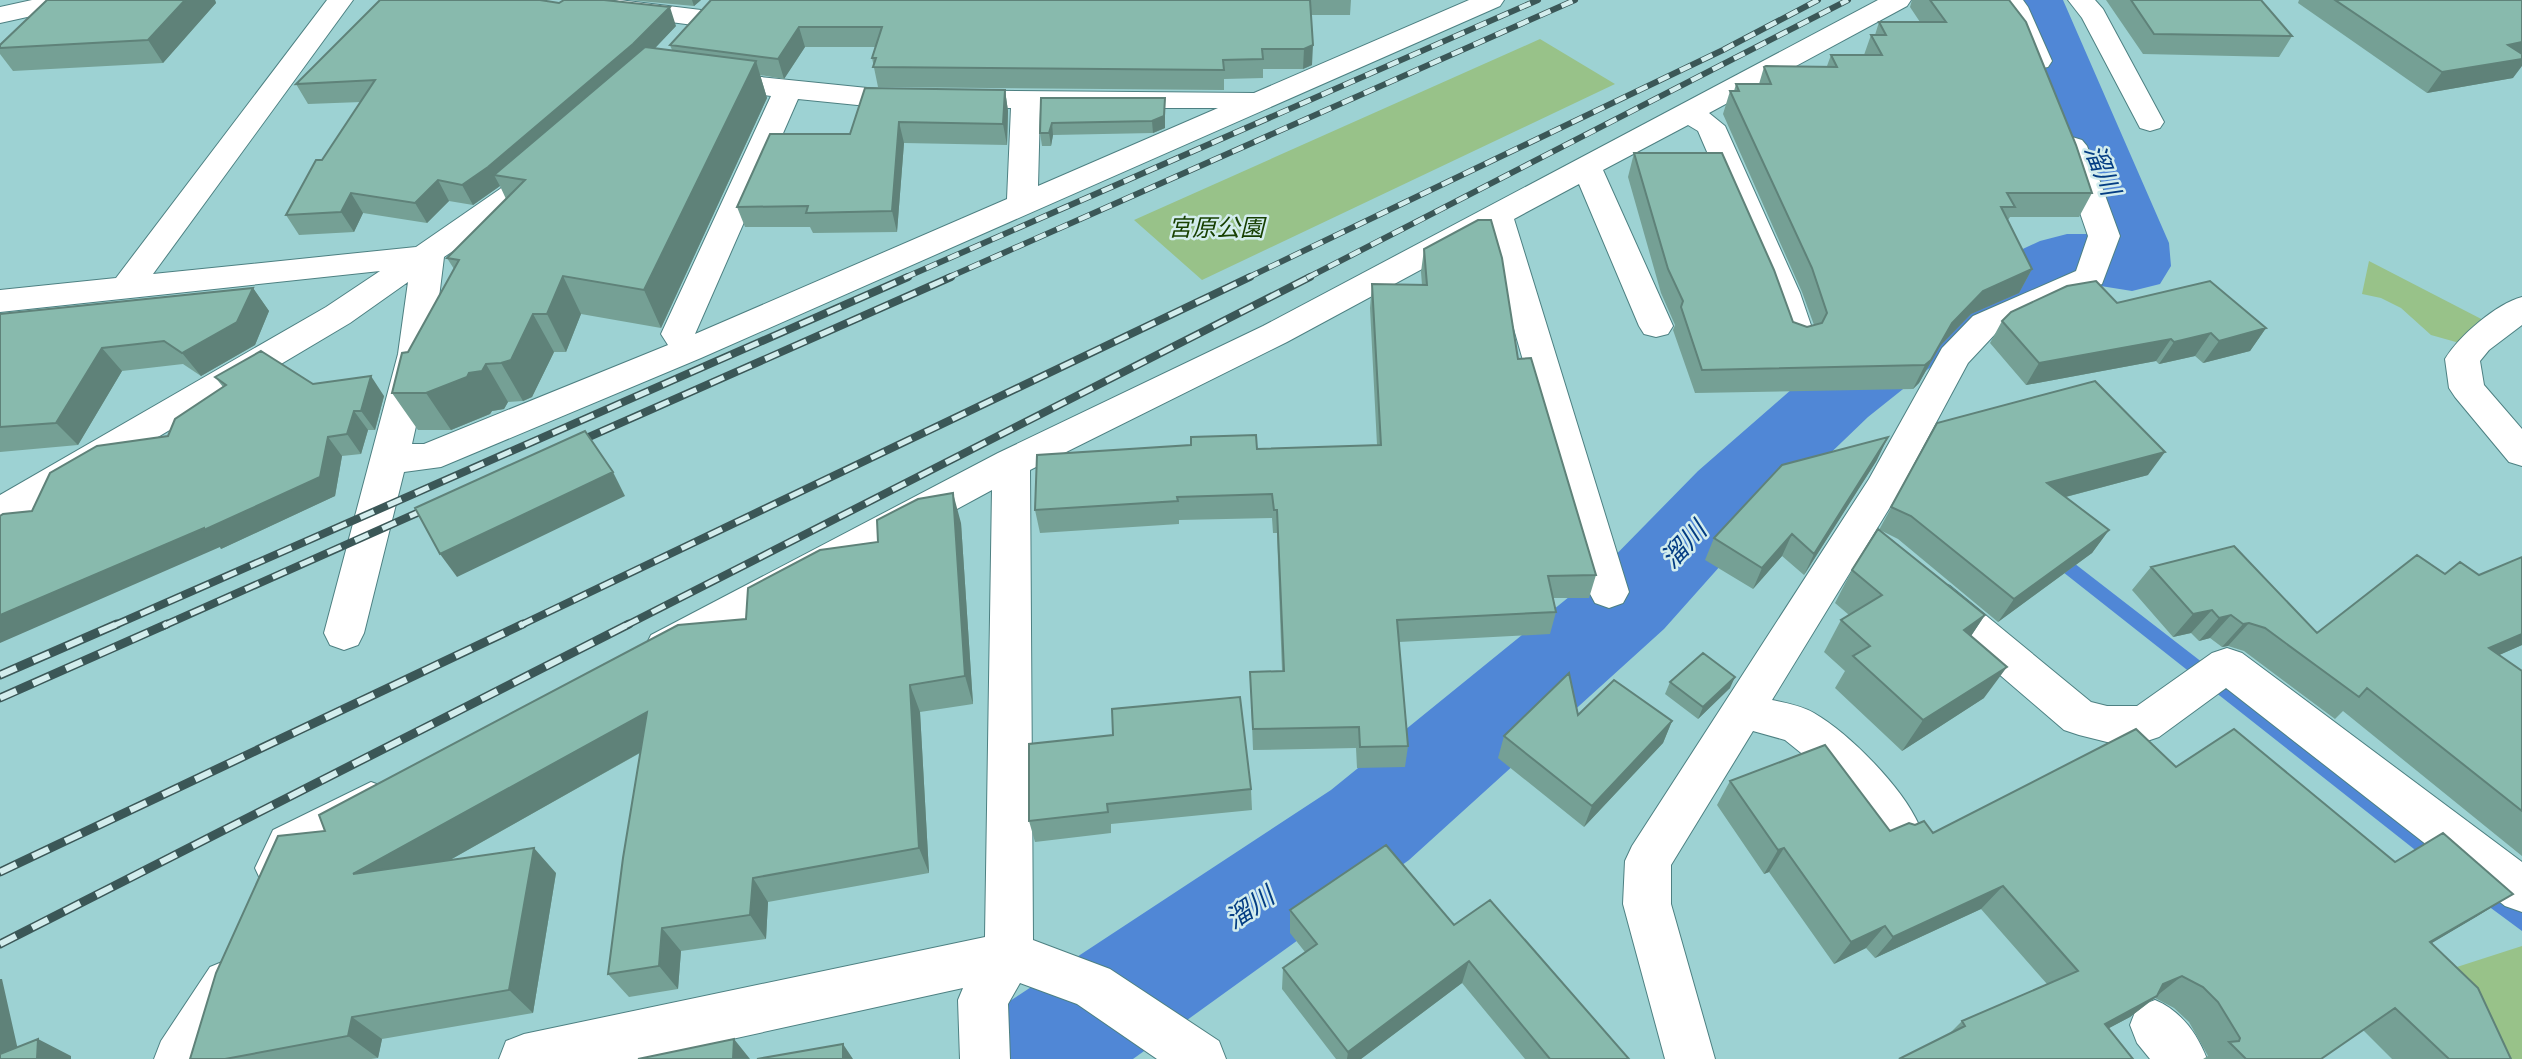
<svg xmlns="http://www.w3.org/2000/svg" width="2522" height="1059" font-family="'Times New Roman','Noto Sans JP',serif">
  <rect width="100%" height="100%" fill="#9dd2d3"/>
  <path fill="#98c289" d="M1540,39L1615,84L1202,280L1134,220Z
    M2369,261L2489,323L2463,344L2431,335L2401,308L2381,298L2362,294Z
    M2522,946V1059H2486L2429,976Z"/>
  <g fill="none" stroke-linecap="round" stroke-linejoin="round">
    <path fill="#5087d6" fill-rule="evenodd" d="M1758,464H1798L1806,470C1798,480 1758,480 1750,470Z
      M2055,551L2061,553L2447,852L2449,858L2447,864L2440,867L2433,864L2049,561L2047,557L2049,553Z
      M2483,882L2522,910V931L2476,897L2473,891L2476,885Z"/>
    <path fill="#5087d6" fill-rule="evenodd" d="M2001,0H2063L2169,243L2171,266L2160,284L2132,291L2082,283L1962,342L1868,417L1762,519L1664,629L1409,860L1133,1059H969L987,1016L1331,790L1596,575L1698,471L1808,375L1904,304L2040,241L2067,234H2089Z"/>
    <g stroke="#4d8082" stroke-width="2">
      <path id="minor" d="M32,0H81L77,6L0,23V7Z
        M327,0H353L153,274L416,247L500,189L532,162L543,159L554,162L558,168C534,203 479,233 444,257L432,354L412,444H424L668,345L661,334L771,96L702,86L698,80L702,74L712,72L887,90L1254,93L1469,0H1504L1500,6L701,358L441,467L404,472L364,633L358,645L344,650L330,645L324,633L398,354L408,282L350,323L13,523L0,527V495L326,307L380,271L0,312V290L116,278ZM798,99L887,108H1011L1007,199L695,334ZM1040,108H1218L1038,186Z
        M619,0L701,10L710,12L714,18L710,24L701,26L610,14L606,8L610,2Z
        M1878,0H1911L1907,6L1709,113L1725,126L1800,293L1815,337L1810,345L1798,348L1786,345L1768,293L1698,131L1688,125L1603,170L1673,326L1668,334L1656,337L1644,334L1639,326L1579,184L1514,219L1629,592L1623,603L1609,608L1595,603L1589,592L1487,234L1287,342L1030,470L1033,940L1110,969L1219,1041L1226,1059H1157L1077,1004L1020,983L1008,1004L1010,1059H960L958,1000L963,988L641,1059H499L506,1041L524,1034L985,937L992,490L681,659L666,664L651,659L645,647L651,635L998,453L1263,326Z
        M1996,0H2023L2028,7L2052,61L2048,67L2038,69L2028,67L2006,14Z
        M2068,0H2095L2103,9L2164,122L2160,128L2150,131L2140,128L2082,18Z
        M2072,137L2082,140L2087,146L2120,236L2102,284L1997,332L1968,363L1895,499L1772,700C1786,703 1802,706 1814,713C1850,734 1902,787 1919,825L1912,840L1896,846L1880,840L1826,773L1785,740L1753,731L1671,865V904L1715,1059H1665L1623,904L1625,861L1632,846L1869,479L1942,348L1973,316L2076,271L2088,236L2057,146L2062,140Z
        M2522,297V325L2489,350L2480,361L2484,385L2522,429V466L2509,462L2455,397L2449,388L2445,359C2459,336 2496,304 2522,297Z
        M1936,581L1950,586L2091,702L2107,706H2137L2212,653L2227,648L2242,653L2522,862V912L2505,906L2226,688L2159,737L2144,742H2107L2079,735L2064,730L1922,608L1916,597L1922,586Z
        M371,782L387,788L393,802L387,816L305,860L294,883L278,889L262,883L255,868L273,830Z
        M227,960L244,967L252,984L244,1001L208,1059H154L161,1041L210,967Z
        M2155,1000C2181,1011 2197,1033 2207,1059H2150L2137,1043L2130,1025L2137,1007Z"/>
    </g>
    <use href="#minor" fill="#fff" fill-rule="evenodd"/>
    <g stroke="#3b5757" stroke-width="6">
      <path id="rail-far2" d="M904,278L1538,0
        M947,278L1575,0
        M1247,278L1723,50L1818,0
        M1307,278L1848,0"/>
    </g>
    <g stroke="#3b5757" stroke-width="8">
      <path id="rail-far1" d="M573,444L951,277
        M113,626L908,277
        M163,626L435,505
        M519,626L1250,277
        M625,626L1310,277"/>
    </g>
    <g stroke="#3b5757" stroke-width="9">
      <path id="rail" d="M0,675L117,624
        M0,698L167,624
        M0,872L523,624
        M0,944L629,624"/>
    </g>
    <use href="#rail-far2" stroke="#d3eded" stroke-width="4.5" stroke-dasharray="12" stroke-linecap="butt"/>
    <use href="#rail-far1" stroke="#d3eded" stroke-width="5" stroke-dasharray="15" stroke-linecap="butt"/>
    <use href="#rail" stroke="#d3eded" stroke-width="6" stroke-dasharray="18" stroke-linecap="butt"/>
  </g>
  <path fill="#75a095" d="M47,0H215L216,3L163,63L13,71L0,54V45Z
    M629,0H701L694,6Z
    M711,0H1351L1350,15H1311L1312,65L1303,69H1263V78L1224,79V90L878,87L872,58L875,47H805L784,79L760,75L767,98L661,328L581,314L566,352H554L532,397L523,401L508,402L504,409L492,411L490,414L451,430H418L392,393L408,352L454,269L447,258L506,199L500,186L473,205L449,201L427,223L363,213L354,232L299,235L286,215L361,102L308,104L296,84L676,26L655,48L672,50L670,45Z
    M1912,0H2009L2092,193L2079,217H2010L2008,220L2032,269L2019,293L1971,314L1940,346L1919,383L1913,389L1695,393L1673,330L1675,325L1661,293L1628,177L1634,153L1793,322L1807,327L1814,325L1802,292L1723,114L1730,91H1734L1736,84H1759L1764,67L1827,66L1831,55H1864L1871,35H1875L1879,22H1920L1910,7Z
    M2106,0H2261L2292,36L2279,57L2143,54Z
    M2299,0H2522L2513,78L2427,93L2298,3Z
    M1005,90L1008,111L1007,145L904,143L897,232L813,233L810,227H745L737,207L850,134Z
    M1041,98H1165V128L1153,133L1053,135L1051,146H1042L1040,133Z
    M1424,249L1518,359L1596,575L1589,598H1553L1556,612L1550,634L1399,642L1408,746L1405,767L1357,768L1356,748L1253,750L1250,672L1282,671L1277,533H1273L1272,518L1179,520V524L1040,533L1035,510L1257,449L1377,445L1370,308L1372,284L1422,285L1421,272Z
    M253,288L269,311L255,345L201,376L183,364L122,371L78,445L0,452V314Z
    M2117,303L2266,328L2250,351L2203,363L2195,356L2159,364L2156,361L2026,385L1990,343L2002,321Z
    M215,377L313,384L384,396L375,430H368L361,454L342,456L335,496L221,549L220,547L32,511L168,436L223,387Z
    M1937,423L2148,475L2066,497L2109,530L2092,553L1998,622L1898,539L1880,530L1985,615L1971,636L1984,698L1902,751L1835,688L1845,671L1824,652L1841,620L1849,615L1835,603L1852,570L1879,530Z
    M1877,460L1804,575L1782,556L1753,589L1705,560L1714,538Z
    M961,523L973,704L920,712L929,873L768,902L766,939L681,951L678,989L629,997L608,974L640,753L450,860L556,873L533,1013L382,1039L378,1058L371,1059H190L325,831L746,619L878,542Z
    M2522,557V645L2499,655L2522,671V856L2343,711L2335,719L2244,651L2228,646L2222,647L2210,638L2199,641L2191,633L2173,637L2132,590L2151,567L2317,633L2445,574L2479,575Z
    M1670,682L1730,688L1698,719L1665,694Z
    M1578,715L1672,721L1663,743L1584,827L1498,758L1504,736Z
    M1029,744L1251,789L1252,810L1111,824V833L1035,842L1029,821Z
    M2176,767L2395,862L2513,894L2432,943L2511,1059H2392L2363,1030L2321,1059H2203L2208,1056L2189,1022L2174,1008L2155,998L2130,1017L2109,1028L1948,1035L1962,1021L2047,984L1981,909L1875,958L1866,948L1834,964L1769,872L1764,874L1717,805L1730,781L1890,831L1933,833Z
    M1290,910L1454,925L1629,1059H1525L1462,983L1361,1059H1336L1282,989L1283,968L1305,952L1290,933Z"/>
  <path fill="#5f8279" d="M185,0H215L216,3L163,63L148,40Z
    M692,0H701L694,6Z
    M670,7L676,26L640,64L494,175L500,186L473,205L462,185Z
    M799,27L805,47L784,79L778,59Z
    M2522,42V66L2513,78L2427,93L2442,72L2508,45Z
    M1313,45L1312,65L1303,69L1304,49Z
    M756,61L767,98L661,328L644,290Z
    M1005,90L1008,111L1007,145L1003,124Z
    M1165,98V128L1153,133L1152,121Z
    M899,122L904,143L897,232L892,211Z
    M1052,123L1053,135L1051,146L1049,133Z
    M438,180L449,201L427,223L415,203Z
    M351,193L363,213L354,232L341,212Z
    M2032,269L2019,293L1971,314L1940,346L1919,383L1913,389L1925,365L1952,323L1983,291Z
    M563,276L581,314L566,352L547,314Z
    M253,288L269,311L255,345L201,376L182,353Z
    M533,314L554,352L532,397L523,401L501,363Z
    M2266,328L2250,351L2203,363L2219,341Z
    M2211,333L2195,356L2159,364L2174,342Z
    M2171,339L2156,361L2026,385L2039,363Z
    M102,348L122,371L78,445L56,423Z
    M486,364L508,402L504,409L492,411L490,414L451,430L426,393L469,373Z
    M371,376L384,396L375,430L361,411Z
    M354,411L368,430L361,454L347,434Z
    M328,437L342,456L335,496L221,549L220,547L0,643V615Z
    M1888,437L1877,460L1804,575L1814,554Z
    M2165,452L2148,475L2031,506L2047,483Z
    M613,472L625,496L457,577L440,554Z
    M953,493L961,523L973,704L965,676Z
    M2109,530L2092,553L1998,622L2014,599Z
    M1792,534L1782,556L1753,589L1762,568Z
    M2212,610L2191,633L2173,637L2193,614Z
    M1985,615L1963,648L1964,630Z
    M2231,615L2210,638L2199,641L2219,618Z
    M2249,623L2228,646L2222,647L2243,624Z
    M2522,634V645L2463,671L2489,648Z
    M2007,667L1984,698L1902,751L1923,720Z
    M1735,677L1730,688L1698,719L1703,707Z
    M910,685L920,712L929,873L919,848Z
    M647,712L664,739L381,899L353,874Z
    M1672,721L1663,743L1584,827L1592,806Z
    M534,848L556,873L533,1013L509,990Z
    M1784,848L1769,872L1764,874L1778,850Z
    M753,878L768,902L766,939L750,915Z
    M2003,886L1981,909L1875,958L1893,937Z
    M2513,894L2476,917L2396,964L2430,942Z
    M1885,926L1866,948L1834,964L1851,942Z
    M662,928L681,951L678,989L659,966Z
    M1469,961L1462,983L1361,1059H1347L1348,1052Z
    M2182,976L2154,998L2163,984Z
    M0,979H2L20,1059H0Z
    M2157,996L2130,1017L2079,1044L2105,1024Z
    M352,1017L382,1039L378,1058L348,1036Z
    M38,1039L71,1056V1059H37Z
    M734,1039L750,1059H733Z
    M843,1044L853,1059H843Z"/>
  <path fill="#88baad" stroke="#5f8279" stroke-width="2" d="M47,0H185L148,40L0,48V45Z
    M380,0H540L559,3L564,0H604L670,7L633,44L488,167L462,185L438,180L415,203L351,193L341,212L286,215L316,160H322L375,80L296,84Z
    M711,0H1310L1313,45L1304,49H1262L1263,59L1223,60L1224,70L873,67L876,58H872L882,27H799L778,59L670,45Z
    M1930,0H2009L2026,22L2076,145L2092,193H2007L2015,207H2001L2032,269L1983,291L1952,323L1931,360L1925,365L1702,370L1681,307L1683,301L1668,269L1634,153H1722L1774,270L1793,322L1807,327L1822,323L1827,313L1812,268L1730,91H1739L1736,84H1771L1764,67L1766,66L1837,67L1831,55H1882L1871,35H1886L1879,22H1946Z
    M2131,0H2261L2292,36L2154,34Z
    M2335,0H2522V42L2508,45L2522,54V59L2442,72Z
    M645,47L756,61L644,290L563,276L547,314H533L511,360L501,363L486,364L482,371L469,373L467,377L426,393H392L402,353L408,352L459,260L447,258L525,180L494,175Z
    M865,88L1005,90L1003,124L899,122L892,211L806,213L808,206L737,207L770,134H850Z
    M1041,98H1165L1164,116L1152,121L1052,123L1049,133H1040Z
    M1478,220H1491L1502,258L1518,359L1531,358L1596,575L1548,576L1556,612L1397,620L1408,746L1360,747L1359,727L1253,729L1250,672L1284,671L1277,510H1274L1272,494L1177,497L1178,501L1035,510L1037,455L1191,445V437L1256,435L1257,449L1381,445L1372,284L1427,285L1424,249Z
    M2096,281L2117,303L2210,281L2266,328L2219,341L2211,333L2174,342L2171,339L2039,363L2002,321L2011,312L2067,286Z
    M253,288L237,322L182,353L164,341L102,348L56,423L0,427V314Z
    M261,351L313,384L371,376L361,411H354L347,434L328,437L320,477L204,530V528L0,615V516L3,514L32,511L50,473L97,446L168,436L175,419L226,385L215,377Z
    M2095,381L2165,452L2047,483L2109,530L2014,599L1911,516L1891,507L1937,423Z
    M585,431L613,472L440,554L415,508Z
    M1888,437L1814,554L1792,534L1762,568L1714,538L1782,465Z
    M953,493L965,676L910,685L919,848L753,878L750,915L662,928L659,966L608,974L623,858L647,712L353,874L534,848L509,990L352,1017L348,1036L225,1059H190L216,973L278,836L325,831L319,815L678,625L746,619L748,588L820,550L878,542L877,520L918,499Z
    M1878,529L1985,615L1964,630L2007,667L1923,720L1853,656L1870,646L1841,620L1882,595L1852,570Z
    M2234,546L2317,633L2417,555L2445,574L2460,562L2479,575L2522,557V634L2489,648L2522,671V811L2367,688L2359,697L2265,628L2249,623L2243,624L2231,615L2219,618L2212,610L2193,614L2151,567Z
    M1703,653L1735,677L1703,707L1670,682Z
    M1569,673L1578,715L1614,680L1672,721L1592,806L1504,736Z
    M1240,697L1251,789L1107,804L1108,812L1029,821V744L1113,735L1112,709Z
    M2136,729L2176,767L2234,729L2395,862L2443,833L2513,894L2430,942L2478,988L2511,1059H2449L2395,1008L2321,1059H2246L2229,1042L2239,1041L2240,1038L2218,1002L2203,987L2182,976L2163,984L2157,996L2105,1024L2133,1059H1899L1965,1026L1962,1021L2078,971L2003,886L1893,937L1885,926L1851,942L1784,848L1778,850L1730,781L1825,745L1890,831L1909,823L1915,825L1924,821L1933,833Z
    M1386,845L1454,925L1490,900L1629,1059H1550L1469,961L1348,1052L1283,968L1317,944L1290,910Z
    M38,1039L37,1059H0V1054Z
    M734,1039L733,1059H638Z
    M843,1044V1059H757Z"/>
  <g text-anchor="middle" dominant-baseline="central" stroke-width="5" stroke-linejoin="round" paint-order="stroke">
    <g font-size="24" font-style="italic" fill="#184002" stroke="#d3eded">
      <text x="1216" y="228">宮原公園</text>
    </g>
    <g font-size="26" font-style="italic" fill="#043d83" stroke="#d3eded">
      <text transform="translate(2102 170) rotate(68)">溜川</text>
      <text transform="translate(1684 545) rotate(-47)">溜川</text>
      <text transform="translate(1250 908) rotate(-34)">溜川</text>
    </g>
  </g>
</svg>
